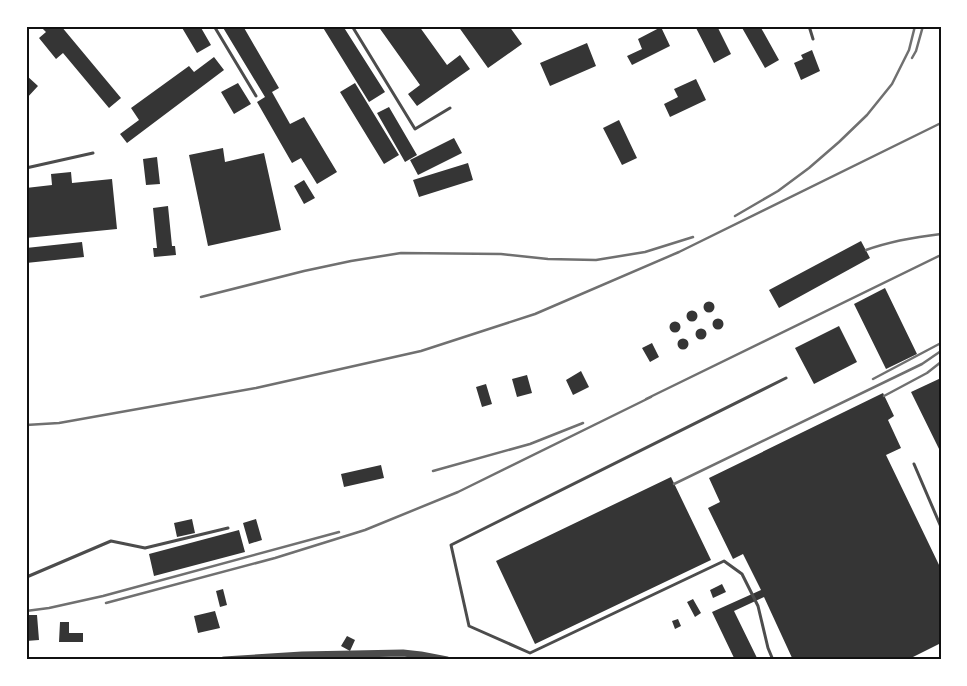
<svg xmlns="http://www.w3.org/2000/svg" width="967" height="686" font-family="'Roboto Serif',serif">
  <rect width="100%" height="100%" fill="#fff"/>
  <path fill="#353535" d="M40,26H61L121,98L109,108L63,53L56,59L39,38L46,32Z
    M181,26H200L211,45L197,53Z
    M222,26H243L279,88L272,92L290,124L304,117L337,172L317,184L301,158L292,163L257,102L265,97Z
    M322,26H343L385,92L369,102Z
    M378,26H419L447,65L460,55L470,69L417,106L408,94L420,85Z
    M458,26H509L522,44L488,68Z
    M695,26H717L731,54L714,63Z
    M741,26H760L779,60L765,68Z
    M661,27L670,46L632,65L627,56L642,49L638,39Z
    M587,43L596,66L550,86L540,63Z
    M812,50L820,71L801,80L794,63L803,59L801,55Z
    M214,57L224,70L127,143L120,134L139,120L131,108L189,66L194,72Z
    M26,75L38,86L26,99Z
    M696,79L706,100L670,117L664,104L678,97L674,89Z
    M238,83L251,104L234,114L221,92Z
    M355,83L399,155L384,164L340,92Z
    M389,107L417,155L405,162L377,113Z
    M619,120L637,158L622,165L603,128Z
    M454,138L462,153L418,175L410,160Z
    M223,148L225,162L264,153L281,230L208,246L189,155Z
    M157,157L160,184L146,185L143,159Z
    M468,163L473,180L419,197L413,180Z
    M71,172L72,183L112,179L117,229L26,238V188L52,185L51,174Z
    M304,180L315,198L304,204L294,186Z
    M168,206L172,246H175L176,255L154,257L153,248H157L153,208Z
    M861,241L870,258L779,308L769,290Z
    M82,242L84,257L26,263V248Z
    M885,288L917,354L886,369L854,304Z
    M703.5 307a5.5 5.5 0 1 1 11 0a5.5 5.5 0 1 1-11 0Z
    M686.5 316a5.5 5.5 0 1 1 11 0a5.5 5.5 0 1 1-11 0Z
    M712.5 324a5.5 5.5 0 1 1 11 0a5.5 5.5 0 1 1-11 0Z
    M669.5 327a5.5 5.5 0 1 1 11 0a5.5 5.5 0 1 1-11 0Z
    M839,326L857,362L814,384L795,348Z
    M695.5 334a5.5 5.5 0 1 1 11 0a5.5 5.5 0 1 1-11 0Z
    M677.5 344a5.5 5.5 0 1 1 11 0a5.5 5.5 0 1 1-11 0Z
    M652,343L659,357L650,362L642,348Z
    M581,371L589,387L573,395L566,380Z
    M527,375L532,393L517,397L512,379Z
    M941,378V453L911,392Z
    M486,384L492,404L482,407L476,387Z
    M883,393L894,416L888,420L901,448L886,455L941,569V643L907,660H793L764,597L734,611L758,660H735L712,612L761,590L743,554L733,559L708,508L720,502L709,478Z
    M381,465L384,478L344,487L341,474Z
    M671,477L711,560L535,644L496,561Z
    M192,519L195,533L177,537L174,523Z
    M256,519L262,540L249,544L243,523Z
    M239,530L245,552L154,576L149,554Z
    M722,584L726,592L713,598L710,590Z
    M223,589L227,605L220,607L216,591Z
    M693,599L701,613L695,617L687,602Z
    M215,611L220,628L198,633L194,616Z
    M26,615H37L39,640L26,641Z
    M678,619L681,626L675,629L672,621Z
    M60,622H69V633H83V642H59Z
    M347,636L355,640L350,651L341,646Z"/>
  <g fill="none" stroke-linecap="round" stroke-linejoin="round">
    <path stroke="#4c4c4c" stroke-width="3" d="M214,26L256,96
      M352,26L415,129L450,108
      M809,26L813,39
      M26,168L93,153
      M914,464L941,527
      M26,578L29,576L111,541L145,548L228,528
      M773,660L768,648L758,606L742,574L724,561L530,653L469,626L451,545L786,378
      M937,660L941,658"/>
    <path stroke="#4c4c4c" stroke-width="7" d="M224,660L302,655L403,653L421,655L447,660"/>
    <path stroke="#707070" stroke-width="2.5" d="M912,58L916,51L923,26
      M735,216L778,191L809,168L839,142L867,115L892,84L909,50L915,26
      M866,250C891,241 915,237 941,234
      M201,297L304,271L351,261L401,253L501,254L548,259L596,260L645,252L693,237
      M873,379L941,343
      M884,396L927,373L941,362
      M646,399L941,255
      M26,425L59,423L256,388L421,351L535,314L679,252L941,123
      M433,471L530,444L583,423
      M674,484L922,364L941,351
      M106,603L275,558L365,530L458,492L651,397
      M26,611L49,608L103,596L339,532"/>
  </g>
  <rect width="967" height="686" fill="none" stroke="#ffffff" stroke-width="55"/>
  <rect x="28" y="28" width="912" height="630" fill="none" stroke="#111" stroke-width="2"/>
</svg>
